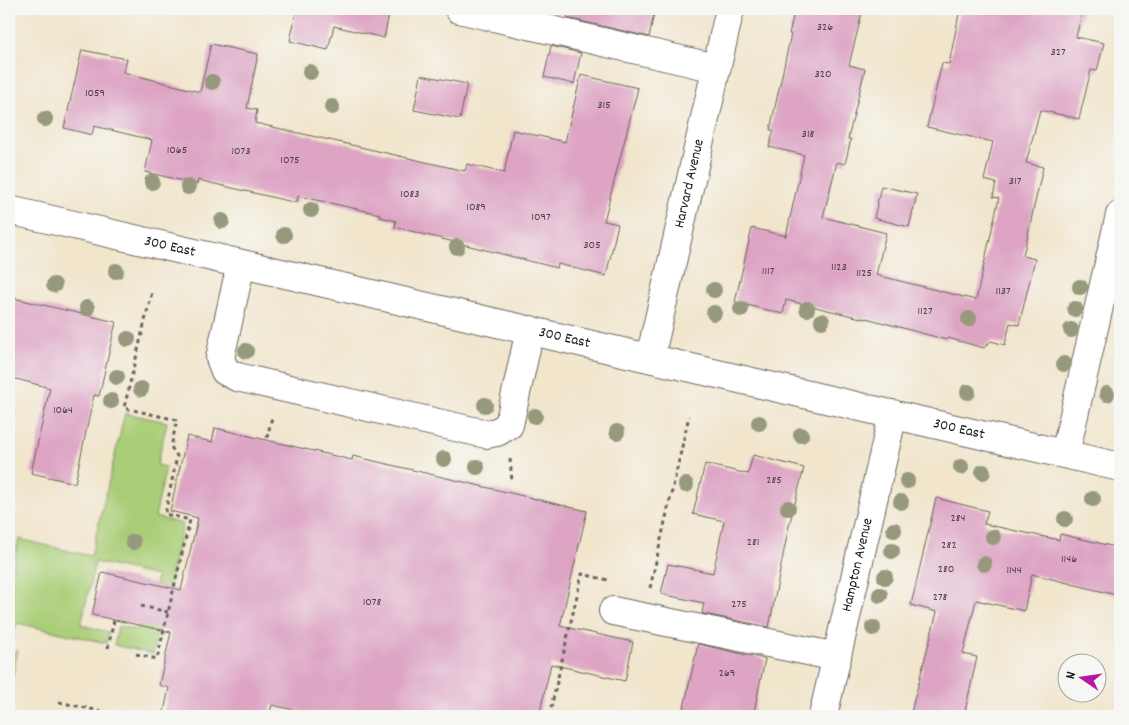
<svg xmlns="http://www.w3.org/2000/svg" width="1129" height="725" font-family="Dekko,sans-serif">
  <rect width="100%" height="100%" fill="#f6f6f2"/>
  <filter id="ink" filterUnits="userSpaceOnUse"><feTurbulence type="fractalNoise" baseFrequency=".02" numOctaves="2"/><feDisplacementMap in="SourceGraphic" scale="10" xChannelSelector="R" yChannelSelector="G"/><feConvolveMatrix kernelMatrix="1 2 1 2 8 2 1 2 1" color-interpolation-filters="sRGB"/></filter>
  <filter id="wash" filterUnits="userSpaceOnUse"><feTurbulence type="fractalNoise" baseFrequency=".0096" numOctaves="4" result="noise"/><feDisplacementMap in="SourceGraphic" scale="20" xChannelSelector="R" yChannelSelector="G"/><feGaussianBlur stdDeviation="1.12" result="paint"/><feColorMatrix in="noise" values="0 0 0 0 0 0 0 0 0 0 0 0 0 0 0 0 0 1.4 0 .05"/><feComposite in="paint" operator="in"/></filter>
  <g filter="url(#wash)">
    <rect width="100%" height="100%" fill="#f1e5cc"/>
    <path fill="#aace77" stroke="#63754a" d="M125,413L167,422L157,465L166,467L155,517L183,524L164,608L151,604L157,576L95,562L81,625L109,632L106,643L17,623L12,642L9,644V582L19,539L91,556Z
      M142,609L162,614L153,654L114,645L118,626L137,630Z
      M18,650L9,693V656Z"/>
    <g id="blocks">
      <path fill="#dda4c4" d="M297,9H390L384,38L334,26L328,50L290,41Z
        M568,9H655L649,37L567,18Z
        M795,9H863L849,65L865,69L848,139H851L845,164L837,162L823,217L886,233L876,275L976,300L999,198L993,197L996,183L984,180L993,142L927,127L942,63L949,64L960,9H1083L1076,37L1104,43L1097,71L1091,70L1079,119L1040,110L1026,163L1043,167L1023,256L1035,259L1019,325L1010,323L1005,345L991,341L984,348L948,338L947,340L866,318L865,319L786,300L783,314L735,302L752,228L786,236L804,155L769,147L774,130H770L791,34H789Z
        M211,44L258,54L247,108L257,110L255,123L465,171L467,164L504,173L513,130L565,142L581,75L638,88L604,221L618,224L606,276L558,264L557,268L395,227L396,221L380,217V214L298,196L297,203L198,180L197,184L145,172L152,140L94,126L92,135L64,128L82,50L127,59L123,72L200,92Z
        M551,46L581,53L574,84L544,77Z
        M421,75L467,84L460,119L414,110Z
        M881,186L917,194L909,227L874,218Z
        M9,297L116,322L99,396L94,395L75,483L31,473L50,388L9,377Z
        M215,428L352,460L353,456L587,511L560,626L633,642L625,681L551,664L539,716H321L272,705L269,716H163L169,688L159,685L171,632L92,615L102,572L181,590L198,518L170,511L187,436L212,442Z
        M753,455L804,468L788,530L769,627L704,614L702,613L704,603L661,594L668,564L713,573L724,521L693,514L705,464L748,474Z
        M936,498L988,511L984,524L1059,540L1060,534L1120,548V596L1032,574L1024,611L976,600L963,654L977,657L964,716H910L937,612L911,605Z
        M698,644L765,659L753,716H682Z"/>
    </g>
  </g>
  <g filter="url(#ink)">
    <use href="#blocks" fill-opacity="0" stroke="#67625a" stroke-width="1"/>
    <g fill="none" stroke-linecap="round" stroke-linejoin="round">
      <g stroke="#67625a" stroke-width="30">
        <g id="minor">
          <path d="M459,9L716,68"/>
          <path id="s1" d="M9,210L1120,467"/>
          <path d="M241,264L220,358L225,371L237,377L486,434L497,432L509,425L530,330"/>
          <path id="s2" d="M650,358L730,9"/>
          <path d="M1065,454L1120,215"/>
          <path d="M613,611L837,657"/>
          <path id="s3" d="M823,716L893,414"/>
        </g>
      </g>
      <path stroke="#67625a" stroke-width="3" stroke-dasharray="4 4" stroke-linecap="butt" d="M267,438L272,417
        M510,459L512,481
        M650,588L689,416
        M141,606L168,612
        M108,648L114,620
        M136,654L157,659L190,520L165,514L177,456L171,447L177,420L124,408L152,292
        M59,702L104,712
        M549,716L582,574L608,580"/>
      <use href="#minor" stroke="#fff" stroke-width="28"/>
    </g>
    <g fill="#97997d">
      <circle cx="310" cy="72" r="8"/>
      <circle cx="212" cy="82" r="8"/>
      <circle cx="332" cy="107" r="8"/>
      <circle cx="45" cy="119" r="8"/>
      <circle cx="152" cy="182" r="8"/>
      <circle cx="188" cy="187" r="8"/>
      <circle cx="311" cy="210" r="8"/>
      <circle cx="222" cy="221" r="8"/>
      <circle cx="284" cy="235" r="8"/>
      <circle cx="457" cy="247" r="8"/>
      <circle cx="116" cy="271" r="8"/>
      <circle cx="54" cy="285" r="8"/>
      <circle cx="1080" cy="287" r="8"/>
      <circle cx="714" cy="290" r="8"/>
      <circle cx="87" cy="308" r="8"/>
      <circle cx="741" cy="309" r="8"/>
      <circle cx="807" cy="309" r="8"/>
      <circle cx="1075" cy="309" r="8"/>
      <circle cx="714" cy="313" r="8"/>
      <circle cx="969" cy="319" r="8"/>
      <circle cx="822" cy="321" r="8"/>
      <circle cx="1071" cy="330" r="8"/>
      <circle cx="128" cy="339" r="8"/>
      <circle cx="246" cy="351" r="8"/>
      <circle cx="1064" cy="364" r="8"/>
      <circle cx="117" cy="377" r="8"/>
      <circle cx="141" cy="389" r="8"/>
      <circle cx="968" cy="392" r="8"/>
      <circle cx="1107" cy="394" r="8"/>
      <circle cx="111" cy="401" r="8"/>
      <circle cx="485" cy="405" r="8"/>
      <circle cx="535" cy="416" r="8"/>
      <circle cx="759" cy="423" r="8"/>
      <circle cx="617" cy="432" r="8"/>
      <circle cx="801" cy="435" r="8"/>
      <circle cx="444" cy="459" r="8"/>
      <circle cx="477" cy="467" r="8"/>
      <circle cx="961" cy="467" r="8"/>
      <circle cx="983" cy="472" r="8"/>
      <circle cx="907" cy="481" r="8"/>
      <circle cx="686" cy="485" r="8"/>
      <circle cx="1093" cy="499" r="8"/>
      <circle cx="901" cy="502" r="8"/>
      <circle cx="788" cy="508" r="8"/>
      <circle cx="1065" cy="519" r="8"/>
      <circle cx="894" cy="530" r="8"/>
      <circle cx="993" cy="537" r="8"/>
      <circle cx="133" cy="542" r="8"/>
      <circle cx="892" cy="551" r="8"/>
      <circle cx="984" cy="564" r="8"/>
      <circle cx="885" cy="577" r="8"/>
      <circle cx="880" cy="595" r="8"/>
      <circle cx="873" cy="628" r="8"/>
    </g>
  </g>
  <g text-anchor="middle" dominant-baseline="central" stroke-width="4" stroke-linejoin="round" paint-order="stroke">
    <g font-size="12" fill="#4c3e46">
      <text x="825" y="27">326</text>
      <text x="1058" y="52">327</text>
      <text x="823" y="74">320</text>
      <text x="95" y="93">1059</text>
      <text x="604" y="105">315</text>
      <text x="808" y="134">318</text>
      <text x="177" y="150">1065</text>
      <text x="241" y="151">1073</text>
      <text x="290" y="160">1075</text>
      <text x="1015" y="181">317</text>
      <text x="410" y="194">1083</text>
      <text x="476" y="207">1089</text>
      <text x="541" y="217">1097</text>
      <text x="592" y="245">305</text>
      <text x="839" y="267">1123</text>
      <text x="768" y="271">1117</text>
      <text x="864" y="273">1125</text>
      <text x="1003" y="291">1137</text>
      <text x="925" y="311">1127</text>
      <text x="63" y="410">1064</text>
      <text x="774" y="480">285</text>
      <text x="958" y="518">284</text>
      <text x="753" y="542">281</text>
      <text x="949" y="545">282</text>
      <text x="1069" y="559">1146</text>
      <text x="946" y="569">280</text>
      <text x="1014" y="570">1144</text>
      <text x="940" y="597">278</text>
      <text x="372" y="602">1078</text>
      <text x="739" y="604">275</text>
      <text x="727" y="673">269</text>
    </g>
    <g font-size="15" fill="#1c1c1c" stroke="#f6f6f2">
      <text stroke="none"><textPath href="#s2" startOffset="179">Harvard Avenue</textPath></text>
      <text stroke="none"><textPath href="#s1" startOffset="165">300 East</textPath></text>
      <text stroke="none"><textPath href="#s1" startOffset="570">300 East</textPath></text>
      <text stroke="none"><textPath href="#s1" startOffset="975">300 East</textPath></text>
      <text stroke="none"><textPath href="#s3" startOffset="155">Hampton Avenue</textPath></text>
    </g>
  </g>
  <rect width="1129" height="725" fill="none" stroke="#f6f6f2" stroke-width="30"/>
  <g transform="translate(1082 678) rotate(283)"><circle r="24" fill="#f6f6f2" stroke="#9f9f9c"/>
  <path d="M0-4L9 19L0 12L-9 19Z" fill="#b5179e"/>
  <text y="-8" font-size="14" font-weight="bold" text-anchor="middle" fill="#1c1c1c">N</text>
  </g>
</svg>
